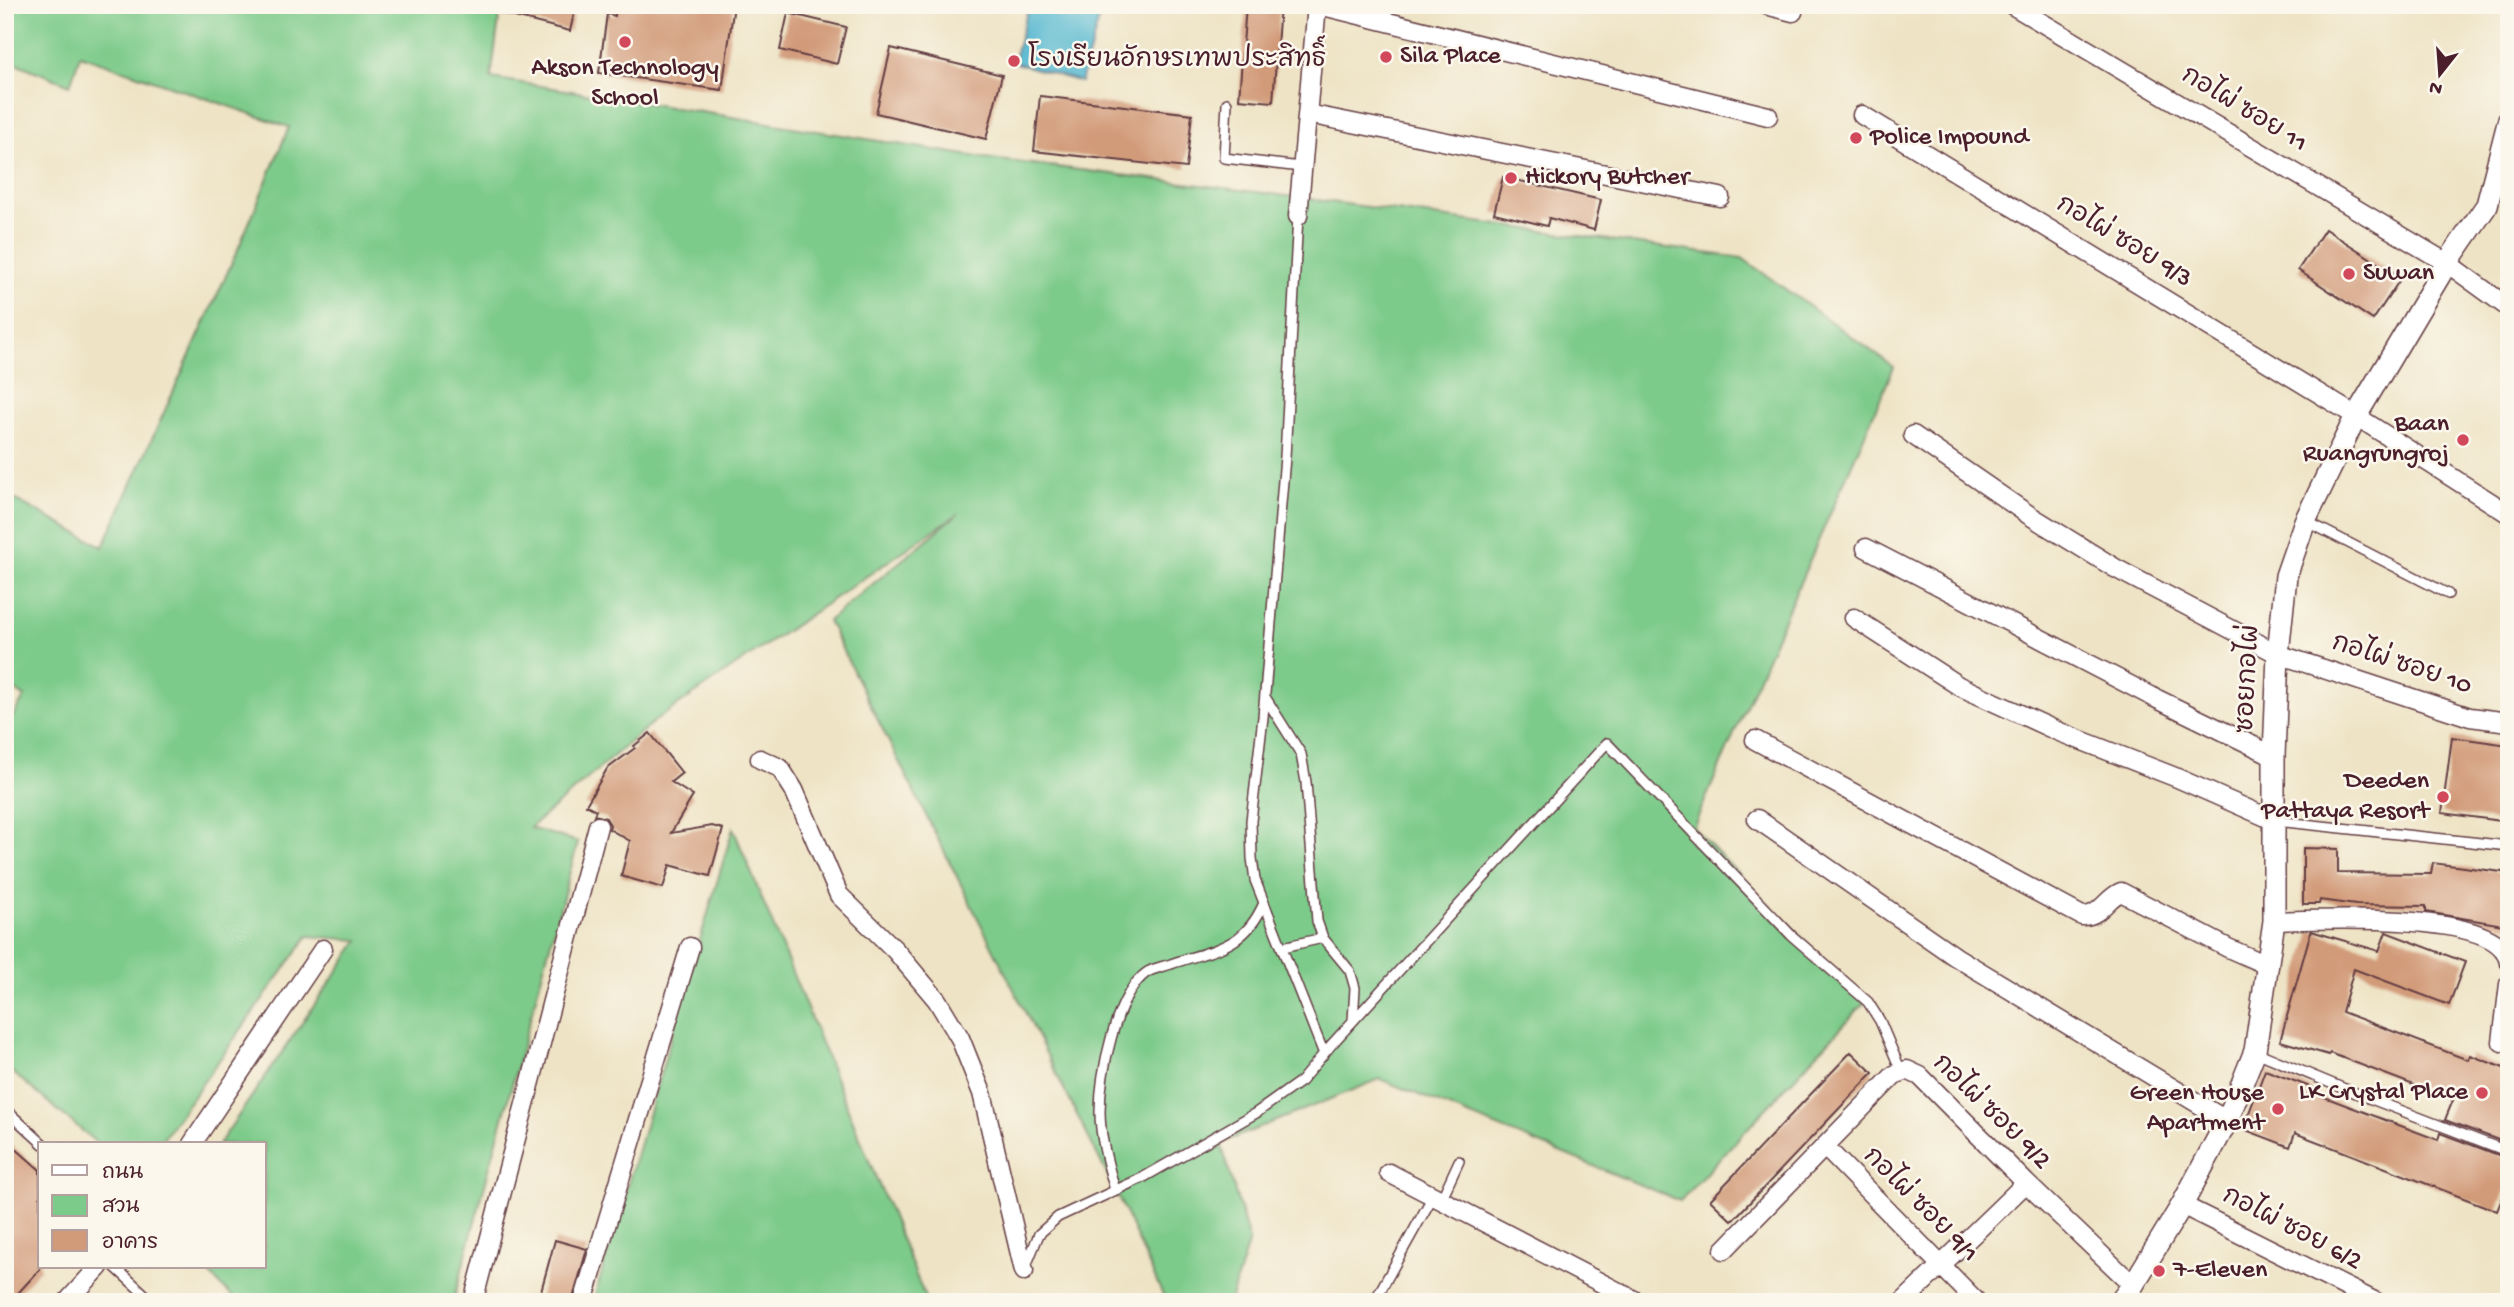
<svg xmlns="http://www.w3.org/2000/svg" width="2514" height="1307" font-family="'Gochi Hand','Playpen Sans Thai',sans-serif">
  <rect width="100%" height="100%" fill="#fbf7ec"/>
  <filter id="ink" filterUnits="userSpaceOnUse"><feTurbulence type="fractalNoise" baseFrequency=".0143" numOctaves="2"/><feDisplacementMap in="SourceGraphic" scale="14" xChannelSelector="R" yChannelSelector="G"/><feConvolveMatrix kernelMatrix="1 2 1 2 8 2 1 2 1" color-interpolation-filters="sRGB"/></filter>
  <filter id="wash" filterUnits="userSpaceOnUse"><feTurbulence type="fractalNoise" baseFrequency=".00686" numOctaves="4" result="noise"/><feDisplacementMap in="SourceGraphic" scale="28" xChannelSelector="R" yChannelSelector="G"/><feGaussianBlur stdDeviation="1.57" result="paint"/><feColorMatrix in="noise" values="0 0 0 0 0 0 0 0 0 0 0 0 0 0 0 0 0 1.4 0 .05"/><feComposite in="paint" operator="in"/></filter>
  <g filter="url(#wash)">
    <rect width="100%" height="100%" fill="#eee3c5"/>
    <path fill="#7dcb8a" stroke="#64755a" stroke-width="2" d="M5,5H501L491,78L984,158L1272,194L1742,258L1894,367L1693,828L1865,1002L1680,1201L1380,1079L1221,1143L1249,1240L1230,1302H1166L1115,1190L828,621L959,513L652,723L530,828L578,842L453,1302H238L202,1267H264V1144H219L359,940L308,936L159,1144H98L5,1066V729L25,696L5,685V494L103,547L239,247L289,127L80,55L70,85L5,59Z
      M733,828L927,1302H593Z"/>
    <path fill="#50b6cf" stroke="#4d6a7d" stroke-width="2" d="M1029,5H1103L1081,82L1013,62Z"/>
    <g id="blocks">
      <path fill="#d19a78" d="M492,5H576L570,31L491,11Z
        M616,5H734L722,90L599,73L607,14L615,16Z
        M1246,5H1280L1273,102L1239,99Z
        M788,13L846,27L837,64L780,50Z
        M891,48L1002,75L986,139L876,113Z
        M1040,96L1192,114L1186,168L1034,151Z
        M1503,177L1601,200L1594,230L1549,218L1547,226L1494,213Z
        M2325,229L2401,278L2373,320L2298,270Z
        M650,733L682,773L671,782L693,796L671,833L712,826L723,829L710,876L670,865L663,888L621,876L630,841L609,829L610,825L606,818L594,815L596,810L586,805L607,769L635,748L634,746Z
        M2452,737L2509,745V822L2442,813Z
        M2303,848L2338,849V873L2431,874L2433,863L2509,873V926L2426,912V906L2356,905L2320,900L2319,904H2303Z
        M2311,931L2379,951L2386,932L2465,962L2449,1005L2354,969L2342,1012L2468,1060L2470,1055L2509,1070V1144L2445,1120L2453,1100L2330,1053L2329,1055L2280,1041Z
        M1851,1052L1873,1073L1732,1221L1710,1200Z
        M2265,1070L2313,1088L2311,1092L2438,1140L2440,1133L2509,1159V1181L2497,1211L2295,1133L2290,1147L2243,1129Z
        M5,1139L40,1170V1269L10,1302H5Z
        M555,1240L587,1249L572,1302H538Z"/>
    </g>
  </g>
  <g filter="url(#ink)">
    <use href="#blocks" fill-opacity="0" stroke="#633c42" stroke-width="2"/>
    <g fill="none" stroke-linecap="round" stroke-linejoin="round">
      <g stroke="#633c42" stroke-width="12">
        <path id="service" d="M1227,103L1224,158L1301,167
          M1298,216L1285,457L1263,717L1251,821L1252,858L1255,880L1324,1054
          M2306,521L2448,594
          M1265,697L1301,754L1306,782L1317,921L1323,938L1350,971L1355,988L1353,1021
          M2275,821L2509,846
          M1283,947L1323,938
          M2256,1052L2340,1087L2509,1152
          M5,1109L43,1144
          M1115,1190C1108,1165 1100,1138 1100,1112C1100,1075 1115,996 1146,973C1153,968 1163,967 1171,964C1214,949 1244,949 1264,903
          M1441,1200L1459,1161
          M1026,1266L1039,1234L1058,1217L1144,1177L1256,1113L1301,1081L1332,1044L1607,743L1791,935L1868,1002L1880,1021L1901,1071
          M115,1267L153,1302
          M1374,1302L1433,1196"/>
      </g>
      <g stroke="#633c42" stroke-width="21">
        <path id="minor" d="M1319,5L1768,116
          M1766,5L1793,12
          M2012,5L2447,263L2509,308
          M1308,114L1720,197
          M1862,115L2356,416L2509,514
          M1298,216L1317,5
          M1913,435L2029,515L2115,568L2278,654L2470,717L2509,722
          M1866,548L2151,696L2274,756
          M1854,618L1959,686L2057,731L2175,777L2275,821
          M1755,740L2082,916C2100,917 2106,898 2121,892L2228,948L2269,966
          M760,759L780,768L794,790L839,895L895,950L937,1000L960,1038L982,1093L1024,1271
          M1757,819L1956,957L2227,1121
          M2274,921C2317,920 2498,909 2509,961
          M2502,1042L2509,984
          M192,1144L323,949
          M1825,1147L1977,1302
          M1389,1173L1638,1302
          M2182,1205L2376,1302
          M1724,1250L1894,1075L1907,1070L1920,1076L2026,1183L2133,1285
          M67,1302L99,1267
          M473,1302L598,826
          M583,1302L690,947
          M1903,1302L2026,1183"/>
      </g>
      <g stroke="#633c42" stroke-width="24">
        <path id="tertiary" d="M2120,1302L2133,1285L2182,1205L2227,1121L2255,1051L2274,921V756L2278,654L2286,576L2305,521L2356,416L2447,263L2487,205L2509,119"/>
      </g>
      <use href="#service" stroke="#fff" stroke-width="9"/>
      <use href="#minor" stroke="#fff" stroke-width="18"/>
      <use href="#tertiary" stroke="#fff" stroke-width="21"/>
    </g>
  </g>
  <g fill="#d1495b" stroke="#fbf7ec" stroke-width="2.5">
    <circle cx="625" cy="42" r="7"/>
    <circle cx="1386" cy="57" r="7"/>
    <circle cx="1014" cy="61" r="7"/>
    <circle cx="1856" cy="138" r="7"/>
    <circle cx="1511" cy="178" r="7"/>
    <circle cx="2349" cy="274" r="7"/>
    <circle cx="2463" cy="440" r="7"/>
    <circle cx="2443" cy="797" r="7"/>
    <circle cx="2482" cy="1093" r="7"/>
    <circle cx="2278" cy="1109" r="7"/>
    <circle cx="2159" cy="1271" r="7"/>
  </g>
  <g text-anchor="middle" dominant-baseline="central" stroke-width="5" stroke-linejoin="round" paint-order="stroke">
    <g font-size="26" fill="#4a1f2b" stroke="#fbf7ec" text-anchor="start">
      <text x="1400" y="57">Sila Place</text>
      <text x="1028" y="61">โรงเรียนอักษรเทพประสิทธิ์</text>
      <text x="625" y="69" text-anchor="middle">Akson Technology<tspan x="625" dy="30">School</tspan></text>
      <text x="1870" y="138">Police Impound</text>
      <text x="1525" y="178">Hickory Butcher</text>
      <text x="2363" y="274">Suwan</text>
      <text x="2449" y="425" text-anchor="end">Baan<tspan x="2449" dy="30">Ruangrungroj</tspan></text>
      <text x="2429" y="782" text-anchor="end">Deeden<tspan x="2429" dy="30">Pattaya Resort</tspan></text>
      <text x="2468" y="1093" text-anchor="end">LK Crystal Place</text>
      <text x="2264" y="1094" text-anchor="end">Green House<tspan x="2264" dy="30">Apartment</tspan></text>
      <text x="2173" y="1271">7-Eleven</text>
    </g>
    <g font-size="26" fill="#4a1f2b" stroke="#fbf7ec">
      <text transform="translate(2243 111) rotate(31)">กอไผ่ ซอย 11</text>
      <text transform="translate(2123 243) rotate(31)">กอไผ่ ซอย 9/3</text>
      <text transform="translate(2401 666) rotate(18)">กอไผ่ ซอย 10</text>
      <text transform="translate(2250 679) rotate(-87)">ซอยกอไผ่</text>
      <text transform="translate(1990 1113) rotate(44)">กอไผ่ ซอย 9/2</text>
      <text transform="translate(1919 1206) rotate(45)">กอไผ่ ซอย 9/1</text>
      <text transform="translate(2291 1230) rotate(27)">กอไผ่ ซอย 6/2</text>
    </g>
  </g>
  <rect width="2514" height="1307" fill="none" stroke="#fbf7ec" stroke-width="28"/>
  <rect x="38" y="1142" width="228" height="126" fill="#fbf7ec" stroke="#b4a19f" stroke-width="2"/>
  <rect x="52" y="1165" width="35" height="10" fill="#ffffff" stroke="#b4a19f" stroke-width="2"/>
  <text x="102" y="1178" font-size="21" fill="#4a1f2b">ถนน</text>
  <rect x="52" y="1195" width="35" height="21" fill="#7dcb8a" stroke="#b4a19f" stroke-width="2"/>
  <text x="102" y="1212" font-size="21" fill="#4a1f2b">สวน</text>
  <rect x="52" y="1230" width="35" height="21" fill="#d19a78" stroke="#b4a19f" stroke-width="2"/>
  <text x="102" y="1248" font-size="21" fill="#4a1f2b">อาคาร</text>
  <g transform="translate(2440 74) rotate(197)" stroke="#fbf7ec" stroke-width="5" paint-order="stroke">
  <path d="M0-5L12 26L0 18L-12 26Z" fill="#4a1f2b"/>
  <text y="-10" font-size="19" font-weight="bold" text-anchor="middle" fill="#4a1f2b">N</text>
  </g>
</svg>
